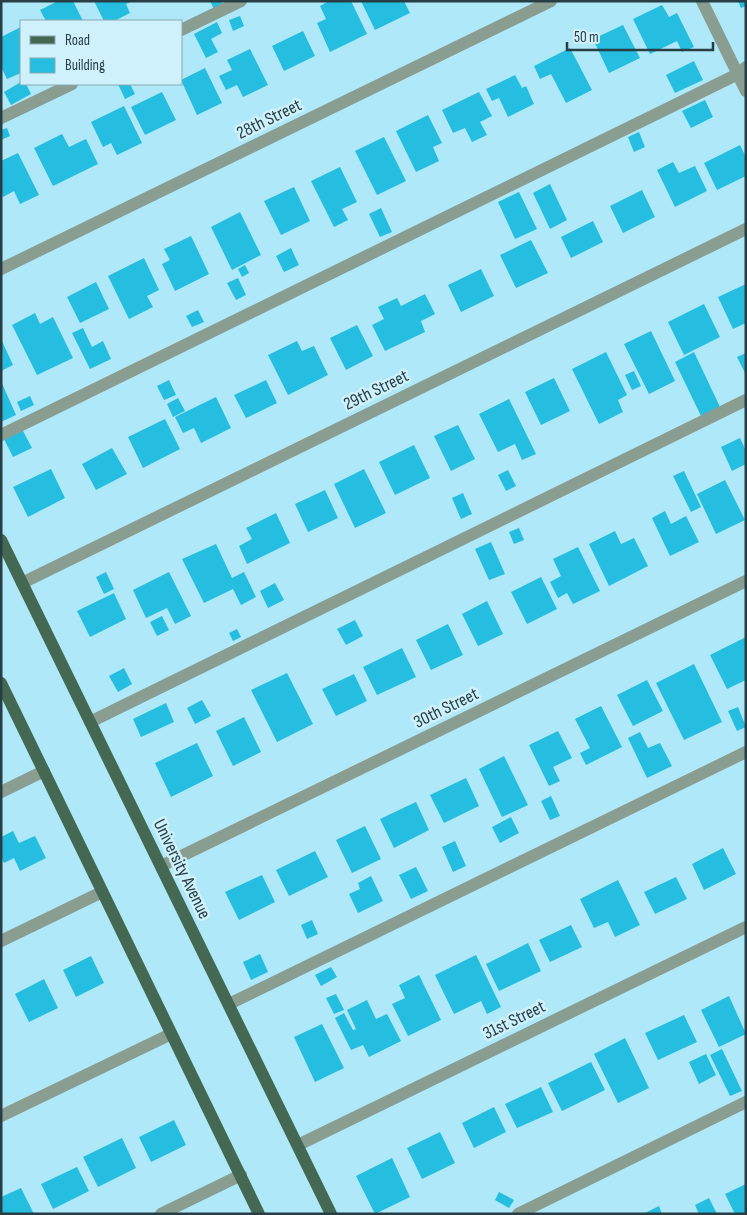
<svg xmlns="http://www.w3.org/2000/svg" width="747" height="1215" font-family="'Sofia Sans Condensed',sans-serif">
  <rect width="100%" height="100%" fill="#aee8f9"/>
  <path fill="#26bee0" d="M58,1H73L83,21H46L40,10Z
    M94,1H133L126,4L130,13L114,21H104Z
    M210,1H221L223,4L214,9Z
    M329,1H351L367,34L330,52L317,23L326,19L320,6Z
    M361,1H404L410,13L375,30Z
    M738,1H746V6L741,8Z
    M662,5L669,17L677,13L694,47L682,52L677,41L650,54L633,19Z
    M240,16L244,26L233,31L229,20Z
    M217,22L222,33L211,39L218,52L206,58L194,34Z
    M623,25L640,58L609,73L593,39Z
    M21,27V73L7,79L1,67V37Z
    M303,31L315,56L284,71L272,46Z
    M570,48L592,90L566,103L551,74L540,79L534,66Z
    M250,49L268,85L243,97L237,85L226,90L219,76L232,70L227,60Z
    M694,61L703,80L675,93L666,75Z
    M205,68L222,103L197,115L181,80Z
    M515,75L522,88L526,86L534,104L508,117L499,98L492,101L486,89Z
    M21,82V84H26L31,94L11,105L4,92Z
    M118,84H130L135,94L125,99Z
    M162,92L176,120L145,135L131,107Z
    M479,92L492,116L480,122L487,135L472,142L465,128L453,133L442,110Z
    M705,100L713,117L691,128L682,111Z
    M124,106L142,143L117,155L111,143L103,147L91,122Z
    M428,115L442,143L433,147L439,161L416,172L396,131Z
    M7,128L10,136L1,140V130Z
    M639,132L645,147L634,152L628,137Z
    M62,134L69,147L86,139L98,164L53,186L34,148Z
    M384,137L406,181L377,195L355,151Z
    M740,145L746,157V176L717,190L704,163Z
    M18,153L39,195L20,204L14,191L3,197L1,194V161Z
    M673,162L679,173L695,166L707,191L675,207L657,170Z
    M340,167L357,202L342,209L348,220L334,227L311,181Z
    M550,184L567,220L550,229L533,193Z
    M294,187L310,221L281,235L264,201Z
    M642,190L655,217L623,233L610,206Z
    M519,192L537,229L515,239L498,202Z
    M381,208L392,232L380,237L369,214Z
    M240,212L261,255L232,270L211,227Z
    M593,221L603,242L571,258L561,237Z
    M191,236L209,274L175,291L162,264L170,260L164,249Z
    M531,240L548,273L516,288L500,255Z
    M291,248L299,265L284,272L276,256Z
    M144,258L159,290L147,296L153,307L129,319L108,276Z
    M245,265L249,273L242,277L238,269Z
    M481,269L494,296L461,312L448,285Z
    M238,278L246,295L236,300L227,283Z
    M96,282L109,309L80,323L67,297Z
    M746,284V323L733,329L718,297Z
    M425,294L435,314L421,321L425,332L385,351L372,325L384,319L378,307L397,298L401,306Z
    M704,304L720,337L684,355L668,322Z
    M198,310L204,322L192,327L186,316Z
    M35,313L40,324L53,317L73,358L37,375L12,325Z
    M357,325L373,356L346,370L330,338Z
    M83,328L92,347L103,341L111,359L90,369L72,333Z
    M651,331L675,381L649,394L624,344Z
    M1,339L13,365L1,371Z
    M297,341L302,351L314,346L328,375L288,395L268,355Z
    M606,352L627,395L618,400L623,412L599,424L572,369Z
    M694,352L720,407L701,416L675,362Z
    M746,353V375L737,357Z
    M634,371L641,386L632,390L625,375Z
    M554,378L570,411L541,425L525,392Z
    M169,380L176,395L164,400L157,386Z
    M266,380L277,403L246,418L234,395Z
    M1,381L16,415L1,422Z
    M30,396L34,405L21,411L17,402Z
    M216,397L231,428L201,443L194,428L183,433L175,417Z
    M178,398L185,411L173,417L167,404Z
    M509,399L536,454L522,460L515,444L498,452L479,414Z
    M165,419L180,449L143,468L128,437Z
    M458,425L475,459L451,471L434,436Z
    M22,429L32,448L13,457L4,439Z
    M740,438L746,451V464L732,471L721,447Z
    M414,445L430,478L395,495L379,462Z
    M112,448L127,474L96,490L82,464Z
    M51,469L65,498L28,517L13,487Z
    M364,469L386,513L355,528L334,484Z
    M508,470L516,486L506,491L498,475Z
    M684,471L701,507L691,512L673,476Z
    M725,480L745,520L716,534L697,494Z
    M325,490L338,518L308,532L295,504Z
    M463,493L472,514L461,519L452,498Z
    M665,511L671,524L686,516L699,542L670,556L652,518Z
    M276,513L290,543L247,564L239,546L252,539L246,528Z
    M519,528L524,540L514,544L509,532Z
    M615,531L621,544L634,538L648,566L609,586L589,544Z
    M491,542L505,574L489,580L475,549Z
    M216,544L232,578L244,572L256,597L241,605L233,589L204,603L182,559Z
    M578,547L600,591L573,604L567,593L558,598L550,582L561,576L553,559Z
    M106,572L114,589L104,594L96,577Z
    M169,572L191,616L175,624L167,608L146,618L133,590Z
    M541,577L557,609L527,624L511,592Z
    M275,583L284,600L268,608L260,591Z
    M114,593L126,619L90,637L77,611Z
    M487,601L503,634L478,646L462,614Z
    M162,616L169,630L157,636L150,622Z
    M355,620L363,636L346,645L337,629Z
    M448,624L463,655L431,670L416,640Z
    M237,629L241,637L233,641L229,633Z
    M746,637V680L727,689L710,655Z
    M402,648L416,677L377,695L363,667Z
    M694,664L722,722L684,740L656,683Z
    M124,668L132,684L118,692L109,676Z
    M287,673L313,724L277,742L251,690Z
    M354,674L367,701L336,716L322,689Z
    M647,680L663,711L633,726L617,695Z
    M202,700L211,716L195,724L187,708Z
    M166,703L174,722L141,737L133,719Z
    M601,706L622,747L586,765L580,753L590,748L575,719Z
    M738,707L746,727L737,731L728,711Z
    M244,717L261,752L233,766L216,731Z
    M558,731L572,758L553,767L560,781L549,786L529,745Z
    M640,732L648,748L660,743L672,766L647,778L628,738Z
    M197,743L213,776L171,797L155,763Z
    M504,756L528,805L502,817L479,769Z
    M466,778L479,806L444,823L430,795Z
    M551,796L560,816L550,820L541,801Z
    M416,802L429,830L394,848L380,819Z
    M511,817L519,833L500,843L492,827Z
    M365,826L381,859L352,873L336,840Z
    M13,831L19,843L35,836L46,858L20,871L14,858L4,863L1,857V837Z
    M455,841L466,866L453,872L442,847Z
    M723,848L736,874L704,890L692,864Z
    M315,851L328,877L289,896L276,870Z
    M416,867L428,891L411,899L399,875Z
    M262,875L275,902L239,920L225,892Z
    M371,876L383,901L358,913L349,894L360,889L358,883Z
    M676,877L687,899L655,914L644,892Z
    M618,880L640,925L615,937L608,922L594,928L580,899Z
    M312,920L318,934L307,939L301,925Z
    M571,925L582,947L550,962L539,940Z
    M528,943L541,971L499,991L486,964Z
    M260,954L268,972L251,980L243,962Z
    M476,955L501,1007L487,1014L481,1001L454,1014L435,975Z
    M91,956L104,983L76,997L63,970Z
    M331,967L337,977L321,986L315,975Z
    M419,975L441,1020L408,1036L392,1004L405,998L399,985Z
    M44,979L58,1008L29,1022L15,994Z
    M336,994L344,1010L334,1014L326,998Z
    M729,996L746,1034L719,1047L701,1010Z
    M367,1000L376,1019L387,1014L401,1041L369,1057L363,1045L351,1050L335,1018L344,1013L353,1030L356,1029L347,1010Z
    M684,1015L697,1042L658,1060L645,1033Z
    M322,1024L344,1068L315,1082L294,1037Z
    M625,1038L649,1088L618,1103L594,1054Z
    M722,1049L742,1091L730,1096L710,1055Z
    M706,1054L716,1075L699,1084L689,1062Z
    M591,1062L605,1090L562,1111L548,1083Z
    M541,1087L553,1112L517,1128L505,1104Z
    M494,1107L506,1132L474,1148L462,1123Z
    M174,1120L186,1145L151,1162L139,1137Z
    M440,1132L455,1163L422,1179L407,1148Z
    M122,1138L136,1168L98,1187L83,1157Z
    M392,1158L410,1197L375,1214L356,1176Z
    M77,1167L89,1191L53,1209L41,1184Z
    M746,1184V1214H735L725,1194Z
    M21,1188L34,1214H1V1197Z
    M499,1192L514,1200L509,1208L495,1200Z
    M709,1198L717,1214H699L695,1205Z
    M659,1206L662,1214H643Z"/>
  <g fill="none" stroke-linecap="round" stroke-linejoin="round">
    <path stroke="#8a9d91" stroke-width="12" d="M702,1L746,91
      M181,30L241,1
      M1,118L72,84
      M1,269L551,1
      M1,435L738,74L746,67
      M22,583L746,229
      M90,722L746,400
      M1,792L44,771
      M161,866L746,581
      M1,941L102,892
      M229,1004L746,752
      M1,1116L171,1034
      M298,1145L746,927
      M161,1214L241,1175
      M518,1214L746,1102"/>
    <path stroke="#456853" stroke-width="12" d="M1,540L331,1214
      M1,683L259,1214"/>
  </g>
  <g text-anchor="middle" dominant-baseline="central" stroke-width="5" stroke-linejoin="round" paint-order="stroke">
    <g font-size="18" fill="#263e44" stroke="#cff1fb">
      <text transform="translate(269 119) rotate(-26)">28th Street</text>
      <text transform="translate(376 390) rotate(-26)">29th Street</text>
      <text transform="translate(446 708) rotate(-26)">30th Street</text>
      <text transform="translate(182 869) rotate(64)">University Avenue</text>
      <text transform="translate(514 1020) rotate(-26)">31st Street</text>
    </g>
  </g>
  <rect width="747" height="1215" fill="none" stroke="#263e44" stroke-width="5"/>
  <rect x="20" y="20" width="162" height="65" fill="#cff1fb" stroke="#8ba9b2"/>
  <rect x="30" y="36" width="25" height="8" fill="#456853" stroke="#8ba9b2"/>
  <text x="65" y="45" font-size="15" fill="#263e44">Road</text>
  <rect x="30" y="58" width="25" height="15" fill="#26bee0" stroke="#8ba9b2"/>
  <text x="65" y="70" font-size="15" fill="#263e44">Building</text>
  <path d="M567 42v8h146v-8" fill="none" stroke="#263e44" stroke-width="2.5"/>
  <text x="574" y="42" font-size="15" fill="#263e44" stroke="#cff1fb" stroke-width="4" paint-order="stroke">50 m</text>
</svg>
